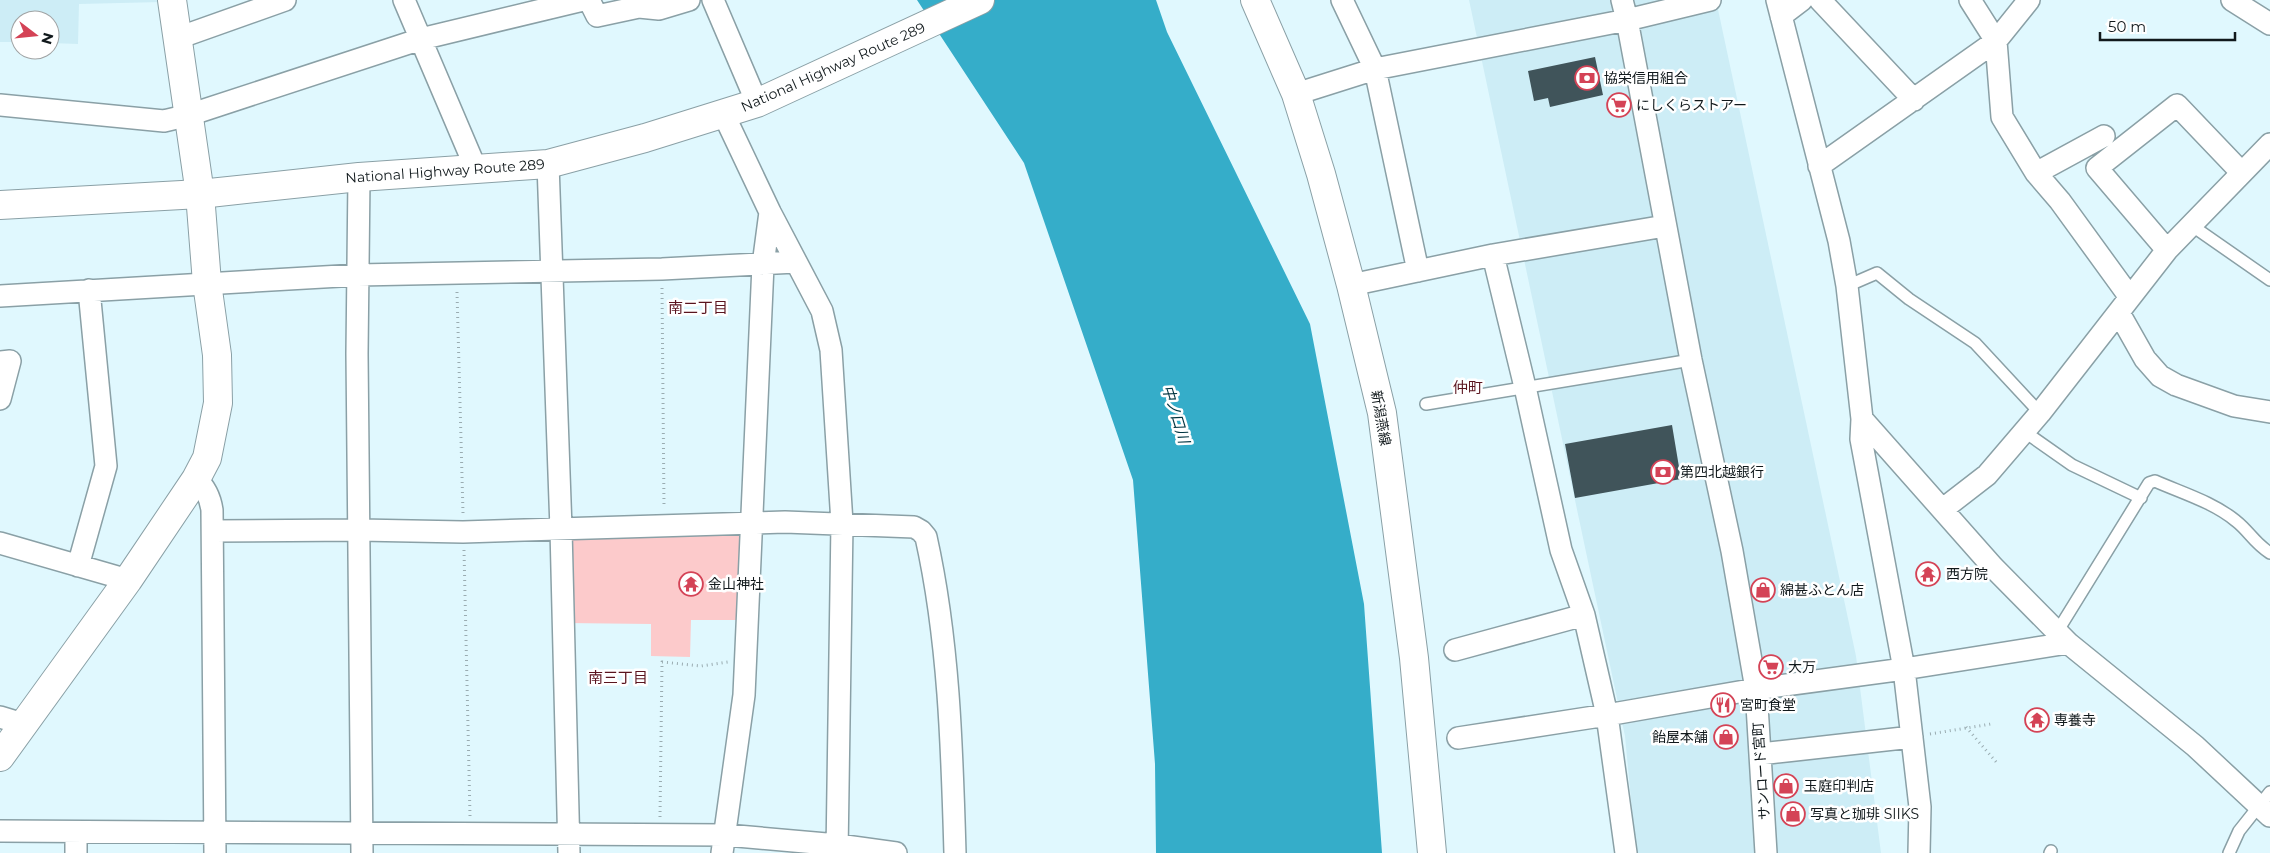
<svg xmlns="http://www.w3.org/2000/svg" width="2270" height="853" font-family="Montserrat,'Noto Sans JP',sans-serif">
  <rect width="100%" height="100%" fill="#e0f8fe"/>
  <path fill="#cdedf6" d="M0,0H162V2L79,4L78,44L50,43V20H20V42H0Z
    M1469,0H1716L1856,656L1881,853H1636L1625,736Z"/>
  <path fill="#fccacb" d="M740,532L739,620H691L690,657L651,656V624L566,623L567,533Z"/>
  <path fill="#35adc9" d="M917,0H1156L1167,32L1310,324L1364,604L1382,853H1156L1155,764L1133,480L1024,163Z"/>
  <path fill="#40545a" d="M1595,57L1603,95L1550,107L1548,98L1534,101L1528,71Z
    M1672,425L1681,479L1575,498L1565,444Z"/>
  <g fill="none" stroke-linecap="round" stroke-linejoin="round">
    <g stroke="#8aa0a6" stroke-width="14">
      <path id="lane" d="M2191,225L2270,280
        M1847,286L1877,273L1909,299L1975,343L2040,413
        M1426,404L1691,360
        M2025,432L2072,465L2141,498
        M2057,632L2149,483L2155,481C2182,493 2213,502 2236,521C2250,532 2253,542 2270,553
        M2050,853L2051,851
        M2229,853L2239,831L2270,792"/>
    </g>
    <g stroke="#8aa0a6" stroke-width="24">
      <path id="street" d="M404,0L476,169
        M589,0L597,16L639,7L659,9L689,0
        M713,0L757,103
        M1342,0L1375,69L1418,271
        M1622,0L1627,20L1691,360L1732,551L1756,689L1766,853
        M1777,0L1839,241L1847,286L1862,419L1993,567L2068,643L2195,746L2270,816
        M1820,0L1914,100
        M1970,0L1996,41L2002,117L2036,173L2060,201L2129,296
        M2232,0L2270,24
        M1781,16L1802,0
        M178,38L285,0
        M1296,94L1375,69L1627,20L1710,0
        M0,105L164,121L189,115L421,39L583,0
        M548,164L561,529L569,853
        M1819,166L1996,41L2029,0
        M2036,173L2104,136
        M359,177L357,354L362,853
        M770,212L822,311L831,350L842,523L837,853
        M2167,250L2097,168L2177,105L2241,172
        M1493,255L1525,387L1561,550L1584,615L1607,715L1626,853
        M1351,285L1493,255L1665,226
        M0,296L358,275L662,269L796,262
        M2119,313L2145,359L2160,376L2176,385L2234,406L2270,412
        M0,362L10,361L0,399
        M1862,419L1861,439L1904,669L1920,807L1919,853
        M196,479C206,488 210,497 212,510L215,853
        M1943,509L1987,475L2040,413L2167,250L2270,144
        M213,531L360,530L463,532L785,522L914,527L921,531L926,537C949,640 952,748 955,853
        M0,543L128,580
        M78,566L106,466L89,290
        M1455,650L1584,615
        M0,717L23,724
        M1458,738L1607,715L1756,689L1904,669L2068,643
        M1760,754L1912,737
        M0,831L726,835L838,845L896,853
        M76,833V853
        M722,853L744,695L763,265L770,212L724,115"/>
    </g>
    <g stroke="#8aa0a6" stroke-width="30">
      <path id="secondary" d="M0,757L128,580L196,479L207,458L218,403L217,355L207,283L200,194L172,0"/>
    </g>
    <g stroke="#8aa0a6" stroke-width="30">
      <path id="primary" d="M1255,0L1296,94L1321,174L1351,285L1382,413L1414,658L1432,853"/>
    </g>
    <g stroke="#8aa0a6" stroke-width="30">
      <path id="highway" d="M0,205L200,194L359,177L548,164L645,138L757,103L980,0"/>
    </g>
    <path stroke="#9aacb1" stroke-width="3" stroke-dasharray="1 4" stroke-linecap="butt" d="M662,288L664,506
      M457,292L463,513
      M464,550L470,816
      M1966,727L1997,763
      M1930,734L1991,724
      M660,817L662,662L701,666L728,662"/>
    <use href="#lane" stroke="#fff" stroke-width="11"/>
    <use href="#street" stroke="#fff" stroke-width="21"/>
    <use href="#secondary" stroke="#fff" stroke-width="28"/>
    <use href="#primary" stroke="#fff" stroke-width="28"/>
    <use href="#highway" stroke="#fff" stroke-width="28"/>
  </g>
  <defs>
    <g id="bank-ring" transform="scale(1.25)"><circle r="9.5" fill="#fff" stroke="#d44356" stroke-width="1.5"/><path d="M-6-4H6V4H-6ZM0-2.3a2.3 2.3 0 1 0 0 4.6a2.3 2.3 0 1 0 0-4.6Z" fill="#d44356"/></g>
    <g id="supermarket-ring" transform="scale(1.25)"><circle r="9.5" fill="#fff" stroke="#d44356" stroke-width="1.5"/><path d="M-6-5.5h2.5l.6 2H6L4.5 2H-2.5L-4.4-4H-6ZM-1.5 3.2a1.3 1.3 0 1 0 .1 0ZM3 3.2a1.3 1.3 0 1 0 .1 0Z" fill="#d44356"/></g>
    <g id="temple-ring" transform="scale(1.25)"><circle r="9.5" fill="#fff" stroke="#d44356" stroke-width="1.5"/><path d="M0-6L5-2H3V0L6.5 2.5H4V6H1.5V3h-3V6H-4V2.5H-6.5L-3 0V-2H-5Z" fill="#d44356"/></g>
    <g id="shop-ring" transform="scale(1.25)"><circle r="9.5" fill="#fff" stroke="#d44356" stroke-width="1.5"/><path d="M-5-2.5h2.3a2.7 3.5 0 0 1 5.4 0H5L5.5 6h-11ZM-1.5-2.5h3a1.5 2.3 0 0 0-3 0Z" fill="#d44356"/></g>
    <g id="restaurant-ring" transform="scale(1.25)"><circle r="9.5" fill="#fff" stroke="#d44356" stroke-width="1.5"/><path d="M-5-6h1v4h1v-4h1v4h1v-4h1v5L-1.5 .5V6h-2V.5L-5-1ZM5-6V6H3V1.5H1.5Q1.5-4 5-6Z" fill="#d44356"/></g>
  </defs>
  <g fill-rule="evenodd">
    <use href="#bank-ring" x="1587" y="78"/>
    <use href="#supermarket-ring" x="1619" y="105"/>
    <use href="#bank-ring" x="1663" y="472"/>
    <use href="#temple-ring" x="1928" y="574"/>
    <use href="#temple-ring" x="691" y="584"/>
    <use href="#shop-ring" x="1763" y="590"/>
    <use href="#supermarket-ring" x="1771" y="667"/>
    <use href="#restaurant-ring" x="1723" y="705"/>
    <use href="#temple-ring" x="2037" y="720"/>
    <use href="#shop-ring" x="1726" y="737"/>
    <use href="#shop-ring" x="1786" y="786"/>
    <use href="#shop-ring" x="1793" y="814"/>
  </g>
  <g text-anchor="middle" dominant-baseline="central" stroke-width="5" stroke-linejoin="round" paint-order="stroke">
    <g font-size="14" fill="#11191c" stroke="#fff">
      <text transform="translate(833 67) rotate(-24)">National Highway Route 289</text>
      <text transform="translate(445 171) rotate(-4)">National Highway Route 289</text>
      <text transform="translate(1381 418) rotate(80)">新潟燕線</text>
      <text transform="translate(1761 771) rotate(-94)">サンロード宮町</text>
    </g>
    <g font-size="14" fill="#11191c" stroke="#fff" text-anchor="start">
      <text x="1604" y="78">協栄信用組合</text>
      <text x="1636" y="105">にしくらストアー</text>
      <text x="1680" y="472">第四北越銀行</text>
      <text x="1946" y="574">西方院</text>
      <text x="708" y="584">金山神社</text>
      <text x="1780" y="590">綿甚ふとん店</text>
      <text x="1788" y="667">大万</text>
      <text x="1740" y="705">宮町食堂</text>
      <text x="2054" y="720">専養寺</text>
      <text x="1708" y="737" text-anchor="end">飴屋本舗</text>
      <text x="1804" y="786">玉庭印判店</text>
      <text x="1810" y="814">写真と珈琲 SIIKS</text>
    </g>
    <g font-size="15" fill="#5a141e" stroke="#fff">
      <text x="698" y="307">南二丁目</text>
      <text x="1468" y="387">仲町</text>
      <text x="618" y="677">南三丁目</text>
    </g>
    <g font-size="15" font-style="italic" fill="#003440" stroke="#fff">
      <text transform="translate(1176 414) rotate(73)">中ノ口川</text>
    </g>
  </g>
  <g transform="translate(35 35) rotate(106)"><circle r="24" fill="#ffffff" stroke="#a0a3a4"/>
  <path d="M0-4L9 19L0 12L-9 19Z" fill="#d44356"/>
  <text y="-8" font-size="14" font-weight="bold" text-anchor="middle" fill="#11191c">N</text>
  </g>
  <path d="M2100 32v8h135v-8" fill="none" stroke="#11191c" stroke-width="2.5"/>
  <text x="2108" y="32" font-size="15" fill="#11191c" stroke="#ffffff" stroke-width="4" paint-order="stroke">50 m</text>
</svg>
